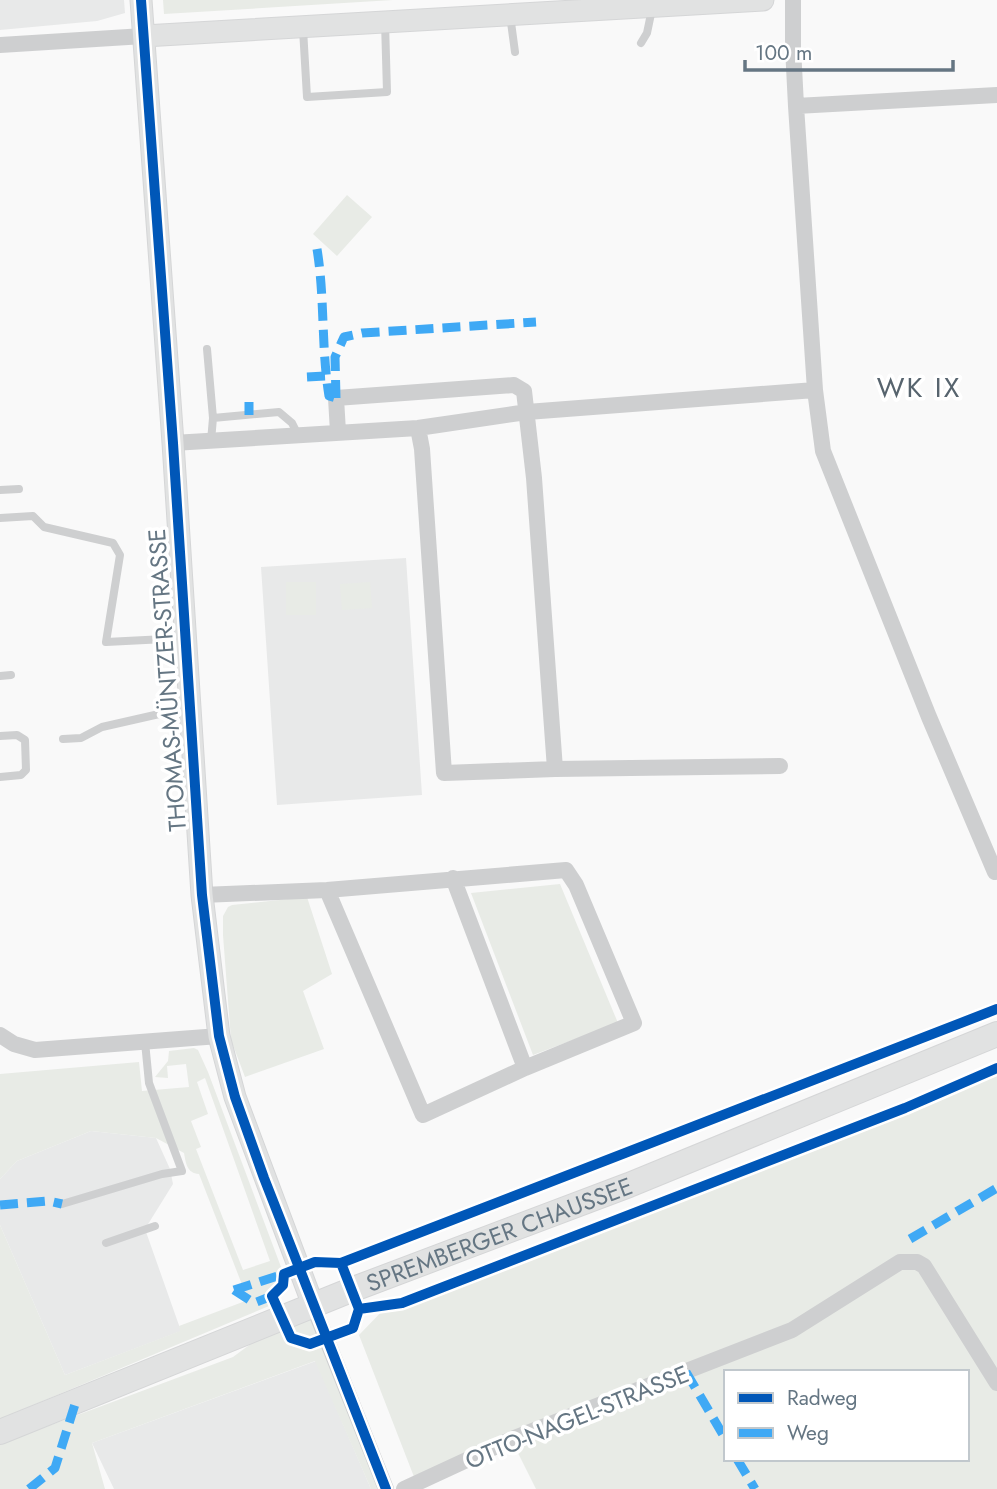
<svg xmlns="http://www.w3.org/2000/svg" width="997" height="1489" font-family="Jost,sans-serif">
  <rect width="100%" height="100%" fill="#f9f9f9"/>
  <path fill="#e8e9e9" d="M0,0H124L125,13L97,21L0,30Z
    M406,558L422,795L277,805L261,567Z
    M91,1131L156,1138L170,1169L173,1184L145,1229L181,1331L65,1375L0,1225V1179L17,1161Z
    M316,1361L371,1489H114L92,1443Z"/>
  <path fill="#e8ebe6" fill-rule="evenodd" d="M163,0H393L164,14Z
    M347,195L372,217L337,256L313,234Z
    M286,582H316V615H286Z
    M370,582L372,608L342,610L340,584Z
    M560,884L618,1023L533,1055L471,893Z
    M307,897L332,974L303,991L324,1049L245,1077L231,1040L223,935V916L228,907L232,905Z
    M194,1048L198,1050L208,1072L281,1267C279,1281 278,1289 265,1297L269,1306L0,1419V1225L65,1375L180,1331L179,1326L248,1300L199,1174C187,1173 186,1164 184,1153L156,1138L91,1131L17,1161L0,1179V1074L139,1062L142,1091L189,1087L186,1064L167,1066L168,1078L155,1077L168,1061L169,1051ZM205,1078L270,1261L243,1270L196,1149L201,1147L191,1121L208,1114L197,1082Z
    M997,1074V1380L925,1265L912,1261L924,1266L997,1388V1489H536L512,1441L793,1332L895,1265L791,1329L511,1437L416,1482L359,1335L388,1305ZM726,1372H967V1459H726Z
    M312,1308L385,1489H371L315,1361L92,1443L105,1489H0V1444L233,1357L286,1318Z"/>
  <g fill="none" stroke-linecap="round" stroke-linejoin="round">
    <g stroke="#d5d6d7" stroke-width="23">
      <path id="secondary" d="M141,0L173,443L202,895L219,1036L235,1097L313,1305
        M144,36L763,0"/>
    </g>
    <g stroke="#d5d6d7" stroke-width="26">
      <g id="primary">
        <path id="s1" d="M0,1432L351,1290L629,1185L997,1034"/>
      </g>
    </g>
    <path stroke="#cecfd0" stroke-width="8" d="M510,15L515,52
      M303,29L307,97L387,92L385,22
      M641,43L647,33L652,9
      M207,349L213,418L211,441
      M213,418L279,412L292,423L298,435
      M0,490L19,489
      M0,518L33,516L44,527L113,543L120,555L106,642L185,638
      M0,676L11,675
      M0,736L17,735L25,740L26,770L21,775L0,777
      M63,739L81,738L102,727L190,707
      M62,1204L162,1174L182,1171L149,1083L145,1042
      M106,1243L155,1226"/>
    <path stroke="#cecfd0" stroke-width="16" d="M793,0V47L796,106L815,390L823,451L929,717L995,872L997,871
      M0,45L144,36
      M796,106L997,95
      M338,432L336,398L514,385L524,391L534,478L555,769L444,773L422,449L418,428
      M173,443L418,428L527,412L815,390
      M555,769L780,766
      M453,878L525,1068
      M202,895L327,890L566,870L576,885L634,1023L525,1068L423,1115L327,890
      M0,1035L14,1044L35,1050L219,1036
      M313,1305L386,1489
      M404,1489L512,1439L792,1330L900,1262H917L924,1266L997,1383"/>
    <use href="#secondary" stroke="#e1e2e2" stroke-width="21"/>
    <use href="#primary" stroke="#e1e2e2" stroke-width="24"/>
    <path stroke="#3fa9f5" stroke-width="9" stroke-dasharray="18 9" stroke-linecap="butt" d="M317,249C325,298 321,347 329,396L336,398
      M307,377L326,376
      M336,398L335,357L344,337L362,333L536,322
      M249,402V415
      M0,1205L49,1201L62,1204
      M910,1239L997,1188
      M234,1290L284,1274
      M234,1290L254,1303L272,1296
      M686,1372L726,1440
      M737,1459L755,1489
      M29,1489L55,1468L76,1401"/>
    <g stroke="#fff" stroke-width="15">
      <path id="cycleway" d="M141,0L173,443L202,895L219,1036L235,1097L264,1178L386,1489
        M315,1262L341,1263L359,1309L353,1328L310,1344L291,1338L272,1296L283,1285L284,1274Z
        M341,1263L997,1009
        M359,1309L402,1303L905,1108L997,1068"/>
    </g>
    <use href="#cycleway" stroke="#0057b8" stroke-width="10"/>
  </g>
  <g text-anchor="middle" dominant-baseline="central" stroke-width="7" stroke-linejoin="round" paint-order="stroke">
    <g font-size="24" fill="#657683" stroke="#fff">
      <text transform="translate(167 680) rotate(-94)">THOMAS-MÜNTZER-STRASSE</text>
      <text stroke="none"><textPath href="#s1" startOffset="537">SPREMBERGER CHAUSSEE</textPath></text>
      <text transform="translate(577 1417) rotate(-22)">OTTO-NAGEL-STRASSE</text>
    </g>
    <g font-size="28" letter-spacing="2" fill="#57646e" stroke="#fff">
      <text x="919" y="387">WK IX</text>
    </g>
  </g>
  <rect x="724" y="1370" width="245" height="91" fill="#ffffff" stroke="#c1c8cd" stroke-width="2"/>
  <rect x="738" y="1393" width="35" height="10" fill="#0057b8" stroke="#c1c8cd" stroke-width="2"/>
  <text x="787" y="1405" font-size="21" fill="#657683">Radweg</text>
  <rect x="738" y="1428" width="35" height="10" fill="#3fa9f5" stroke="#c1c8cd" stroke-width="2"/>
  <text x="787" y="1440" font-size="21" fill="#657683">Weg</text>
  <path d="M745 60v10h208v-10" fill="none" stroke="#657683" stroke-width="3.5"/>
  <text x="755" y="60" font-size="21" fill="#657683" stroke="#ffffff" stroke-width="5" paint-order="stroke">100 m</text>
</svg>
